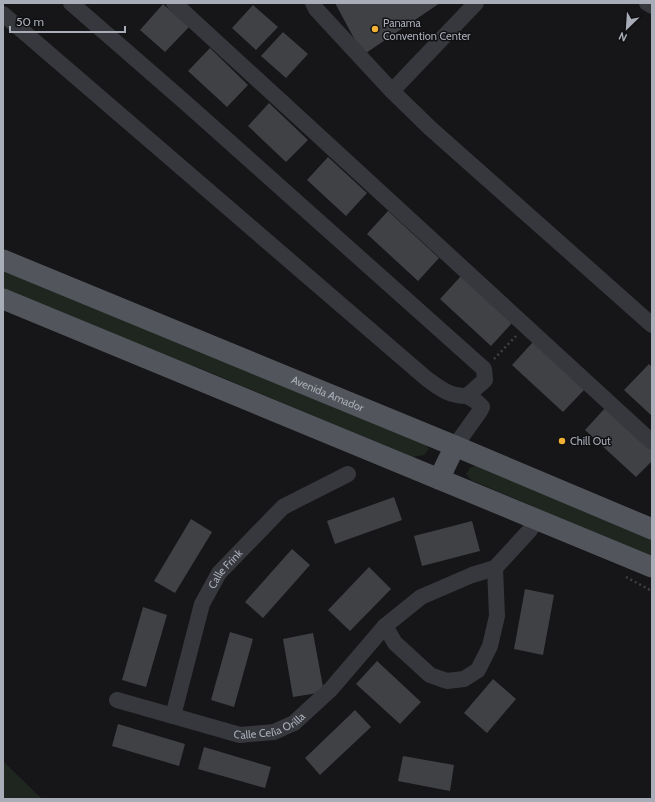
<svg xmlns="http://www.w3.org/2000/svg" width="655" height="802" font-family="Cabin,sans-serif">
  <rect width="100%" height="100%" fill="#161618"/>
  <path fill="#1e261f" d="M3,270L423,441L429,449L424,455L412,457L219,376L3,291Z
    M478,464L652,538V557L471,480L466,474L470,468Z
    M3,761L42,799H3Z"/>
  <path fill="#404145" d="M335,3H440L363,55Z
    M163,4L189,27L165,52L140,30Z
    M253,5L278,27L256,50L232,28Z
    M283,32L308,54L286,78L261,56Z
    M210,48L248,85L227,107L188,71Z
    M269,103L308,140L286,162L248,126Z
    M328,157L367,193L346,216L307,180Z
    M388,211L439,258L418,281L367,234Z
    M461,276L512,323L491,346L440,299Z
    M533,342L584,390L563,412L512,365Z
    M649,364L652,367V416L624,390Z
    M606,407L652,450V461L636,477L585,430Z
    M394,497L402,520L335,544L327,521Z
    M191,519L212,532L175,593L154,581Z
    M472,521L480,551L422,566L414,536Z
    M292,549L310,565L263,618L245,602Z
    M369,567L391,589L350,631L328,610Z
    M525,589L554,595L543,655L514,649Z
    M143,607L167,615L146,687L122,680Z
    M230,632L253,639L234,707L211,700Z
    M313,633L324,692L293,697L283,639Z
    M377,661L421,702L400,724L356,684Z
    M493,679L516,699L487,733L464,713Z
    M355,710L371,727L320,775L305,758Z
    M118,724L185,744L179,766L112,746Z
    M204,747L271,767L265,788L198,769Z
    M403,756L454,765L450,791L398,781Z"/>
  <g fill="none" stroke-linecap="round" stroke-linejoin="round">
    <path stroke="#3d3f44" stroke-width="2.5" stroke-dasharray="2 3" stroke-linecap="butt" d="M494,359L516,336
      M626,577L652,591"/>
    <g stroke="#37383d" stroke-width="16">
      <path d="M71,3L187,104L484,369L485,380L467,396L477,402L482,407L480,411L455,446"/>
      <path d="M174,3L652,442"/>
      <path d="M313,3L316,9L392,91L430,128L652,325"/>
      <path d="M647,3L652,6"/>
      <path d="M3,14L427,379C441,389 449,396 467,396"/>
      <path d="M392,91L476,3"/>
      <path d="M385,626L395,643L430,675L447,681L464,679L478,670L490,646L497,616L495,568"/>
      <path id="s1" d="M117,700L240,735L274,732L294,723L331,689L385,626L421,597L472,575L495,568L530,530L537,520"/>
      <path id="s2" d="M173,716L202,604L219,573L283,507L348,474"/>
    </g>
    <g stroke="#53555c" stroke-width="21">
      <path id="s3" d="M3,260L455,446L652,529"/>
      <path d="M3,299L652,567"/>
      <path d="M439,479L455,446"/>
    </g>
  </g>
  <g fill="#f2b134" stroke="#111113" stroke-width="1.5">
    <circle cx="375" cy="29" r="4"/>
    <circle cx="562" cy="441" r="4"/>
  </g>
  <g text-anchor="middle" dominant-baseline="central" stroke-width="3" stroke-linejoin="round" paint-order="stroke">
    <g font-size="11" fill="#a8adb8" stroke="#111113" text-anchor="start">
      <text x="383" y="23">Panama<tspan x="383" dy="13">Convention Center</tspan></text>
      <text x="570" y="441">Chill Out</text>
    </g>
    <g font-size="11" fill="#a8adb8" stroke="#111113">
      <text stroke="none"><textPath href="#s3" startOffset="351">Avenida Amador</textPath></text>
      <text stroke="none"><textPath href="#s2" startOffset="158">Calle Frink</textPath></text>
      <text stroke="none"><textPath href="#s1" startOffset="159">Calle Celia Orilla</textPath></text>
    </g>
  </g>
  <rect width="655" height="802" fill="none" stroke="#a8adb8" stroke-width="8"/>
  <g transform="translate(627 28) rotate(205)" stroke="#111113" stroke-width="3" paint-order="stroke">
  <path d="M0-3L7 15L0 10L-7 15Z" fill="#a8adb8"/>
  <text y="-6" font-size="11" font-weight="bold" text-anchor="middle" fill="#a8adb8">N</text>
  </g>
  <path d="M10 26v6h115v-6" fill="none" stroke="#a8adb8" stroke-width="2"/>
  <text x="16" y="26" font-size="12" fill="#a8adb8" stroke="#111113" stroke-width="3" paint-order="stroke">50 m</text>
</svg>
